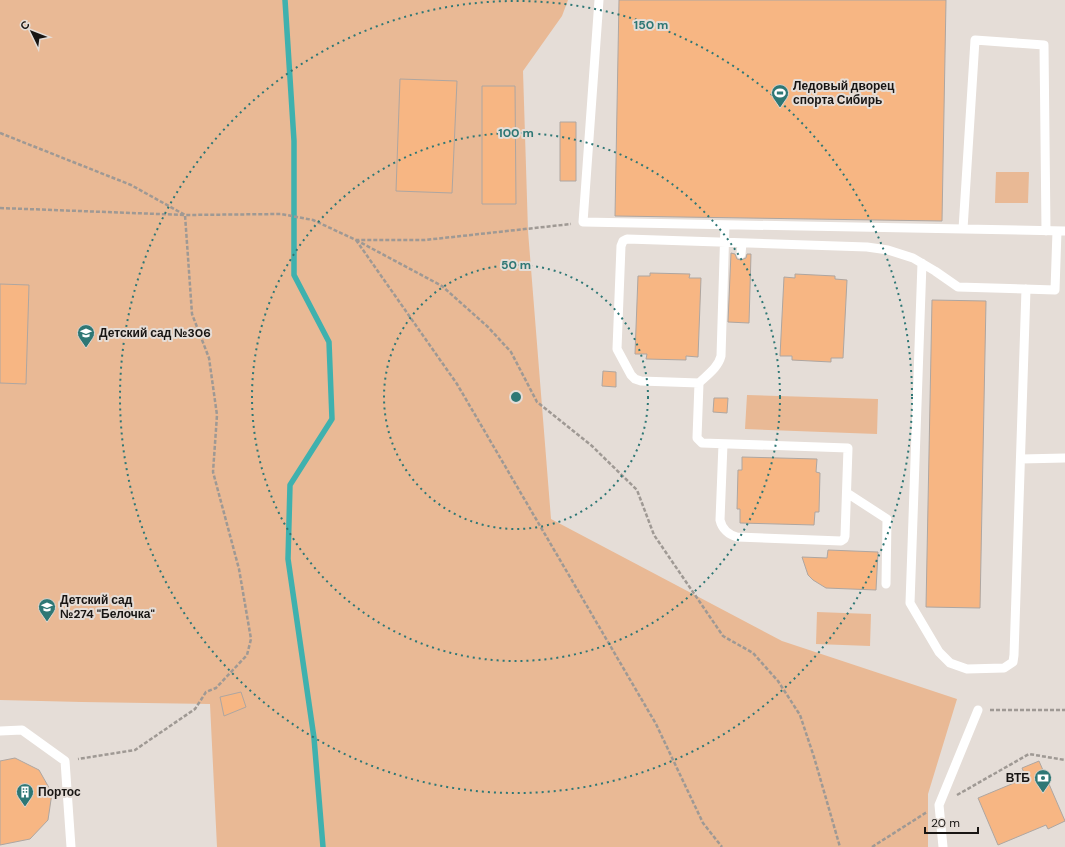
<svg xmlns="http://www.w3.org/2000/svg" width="1065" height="847" font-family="'DM Sans',sans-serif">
  <rect width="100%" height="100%" fill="#e5ddd7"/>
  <path fill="#e9b995" d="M0,0H568L562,16L523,71L528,231L551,519L782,641L957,699L928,794V847H217L210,704L82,702L0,700Z
    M996,172H1029L1028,203H995Z
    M747,395L878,399L877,434L745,429Z
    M817,612L871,614L870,646L816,644Z"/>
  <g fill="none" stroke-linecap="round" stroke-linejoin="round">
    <path stroke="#3fb1ae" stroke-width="5.5" d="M285,0L294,141V275L329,342L332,419L290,485L288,559L314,738L323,847"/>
  </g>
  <path fill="#f7b683" stroke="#aea6a1" d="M619,0H946L942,221L615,216Z
    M400,79L457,81L452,193L396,191Z
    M482,86H515L516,204H482Z
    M560,122H576V181H560Z
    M731,253L735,254L737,259L741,260L746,258L747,254H751L749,323L728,322Z
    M650,273L690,274L689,278H701L698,357L686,356V360L646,359L647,354H635L638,276H650Z
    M795,274L835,276V279L847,280L843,358H831V362L792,360V356H780L784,277L795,278Z
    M0,284L29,285L26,384L0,383Z
    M932,300L986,301L980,608L926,607Z
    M603,371L616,372V387L602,386Z
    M714,398H728L727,413L713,412Z
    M742,457L817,459L816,472L820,473L819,512H815L814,525L740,523V509H737L738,470H742Z
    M828,550L878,552L876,590L826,588L813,580L808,575L802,557L827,558Z
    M241,692L246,707L224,716L220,697Z
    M15,758L39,770L52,793L48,820L30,839L0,845V761Z
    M1039,761L1065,821L1048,829L1046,825L998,845L978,798L1026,778L1022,768Z"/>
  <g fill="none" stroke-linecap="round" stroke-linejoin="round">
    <path stroke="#9f9994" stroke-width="2.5" stroke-dasharray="4 2" stroke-linecap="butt" d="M0,133L131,185L185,215L281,214L313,220L356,240H425L571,224
      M0,208L185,215L192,314L209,358L217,415L213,472L239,569L251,639L247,655L216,688L206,692L195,709L135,750L78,759
      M356,240L442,286L488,327L511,352L537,402L592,446L637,490L654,535L723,636L753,653L778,681L800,715L814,757L840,847
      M356,240L457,384L656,724L703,823L722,847
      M990,710H1065
      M957,795L1029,754L1065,760
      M872,847L927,812"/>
    <path stroke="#fff" stroke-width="9" d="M599,0L583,222L1065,231
      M963,229L975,40L1044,45L1046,231
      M741,254L742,243
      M922,263L910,603L939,652L950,663L967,669L1004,668L1013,662L1014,655L1026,289
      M699,383C707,375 718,368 721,356L725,225
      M723,444L720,520C722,529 729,535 737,537L841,541L844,539L845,536L848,448L702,443L697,438L699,383L641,381L635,379L631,375L617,349L621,246L623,241L627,239L867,247L888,250L913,258L935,271L958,287L1055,290L1057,231
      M1021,459L1065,458
      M847,493L887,519L886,584
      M0,731L22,730L65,761L71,847
      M943,847L939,805L978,710"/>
  </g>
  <g fill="none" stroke="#2e7775" stroke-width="2" stroke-dasharray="2 4">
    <circle cx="516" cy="397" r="132"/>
    <circle cx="516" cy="397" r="264"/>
    <circle cx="516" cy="397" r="396"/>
  </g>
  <defs>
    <g id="stadium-pin" transform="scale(0.9)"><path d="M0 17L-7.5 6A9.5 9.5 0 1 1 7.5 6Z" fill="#2e7775" stroke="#e5ddd7"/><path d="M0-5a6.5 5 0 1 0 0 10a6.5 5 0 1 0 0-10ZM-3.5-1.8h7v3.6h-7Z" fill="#fff"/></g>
    <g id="school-pin" transform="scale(0.9)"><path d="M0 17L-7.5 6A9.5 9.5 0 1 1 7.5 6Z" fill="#2e7775" stroke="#e5ddd7"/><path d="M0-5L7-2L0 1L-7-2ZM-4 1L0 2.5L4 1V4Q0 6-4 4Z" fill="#fff"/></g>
    <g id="bank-pin" transform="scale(0.9)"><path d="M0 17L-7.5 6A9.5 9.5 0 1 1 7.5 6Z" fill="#2e7775" stroke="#e5ddd7"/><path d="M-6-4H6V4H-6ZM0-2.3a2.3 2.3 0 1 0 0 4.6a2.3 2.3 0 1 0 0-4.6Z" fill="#fff"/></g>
    <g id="building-pin" transform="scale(0.9)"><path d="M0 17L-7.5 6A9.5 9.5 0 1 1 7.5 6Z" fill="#2e7775" stroke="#e5ddd7"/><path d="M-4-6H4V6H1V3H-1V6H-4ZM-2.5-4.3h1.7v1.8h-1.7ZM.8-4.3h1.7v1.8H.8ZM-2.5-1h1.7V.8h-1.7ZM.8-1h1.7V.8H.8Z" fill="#fff"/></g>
  </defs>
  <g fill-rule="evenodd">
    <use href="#stadium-pin" x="780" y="93"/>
    <use href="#school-pin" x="86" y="333"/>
    <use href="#school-pin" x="47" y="607"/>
    <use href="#bank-pin" x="1043" y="778"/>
    <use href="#building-pin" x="25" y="792"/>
  </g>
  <g text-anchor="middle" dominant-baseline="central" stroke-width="4" stroke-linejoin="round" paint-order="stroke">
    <g font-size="12" font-weight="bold" fill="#181513" stroke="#e5ddd7" text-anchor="start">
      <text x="793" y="86">Ледовый дворец<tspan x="793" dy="14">спорта Сибирь</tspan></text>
      <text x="99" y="333">Детский сад №306</text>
      <text x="60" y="600">Детский сад<tspan x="60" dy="14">№274 "Белочка"</tspan></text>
      <text x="1030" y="778" text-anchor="end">ВТБ</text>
      <text x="38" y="792">Портос</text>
    </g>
  </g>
  <circle cx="516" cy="397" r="6" fill="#2e7775" stroke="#e5ddd7" stroke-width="2"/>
  <g font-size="12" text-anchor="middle" font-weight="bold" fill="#2e7775" stroke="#e5ddd7" stroke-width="4" stroke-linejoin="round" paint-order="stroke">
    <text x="651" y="29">150 m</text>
    <text x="516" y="137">100 m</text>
    <text x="516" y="269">50 m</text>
  </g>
  <g transform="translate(32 32) rotate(313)" stroke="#e5ddd7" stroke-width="3" paint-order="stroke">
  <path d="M0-3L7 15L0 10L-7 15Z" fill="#181513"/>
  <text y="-6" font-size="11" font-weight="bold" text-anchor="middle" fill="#181513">С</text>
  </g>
  <path d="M925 827v6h53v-6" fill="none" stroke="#181513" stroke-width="2"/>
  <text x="931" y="827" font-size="12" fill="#181513" stroke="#e5ddd7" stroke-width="3" paint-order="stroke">20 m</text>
</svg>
